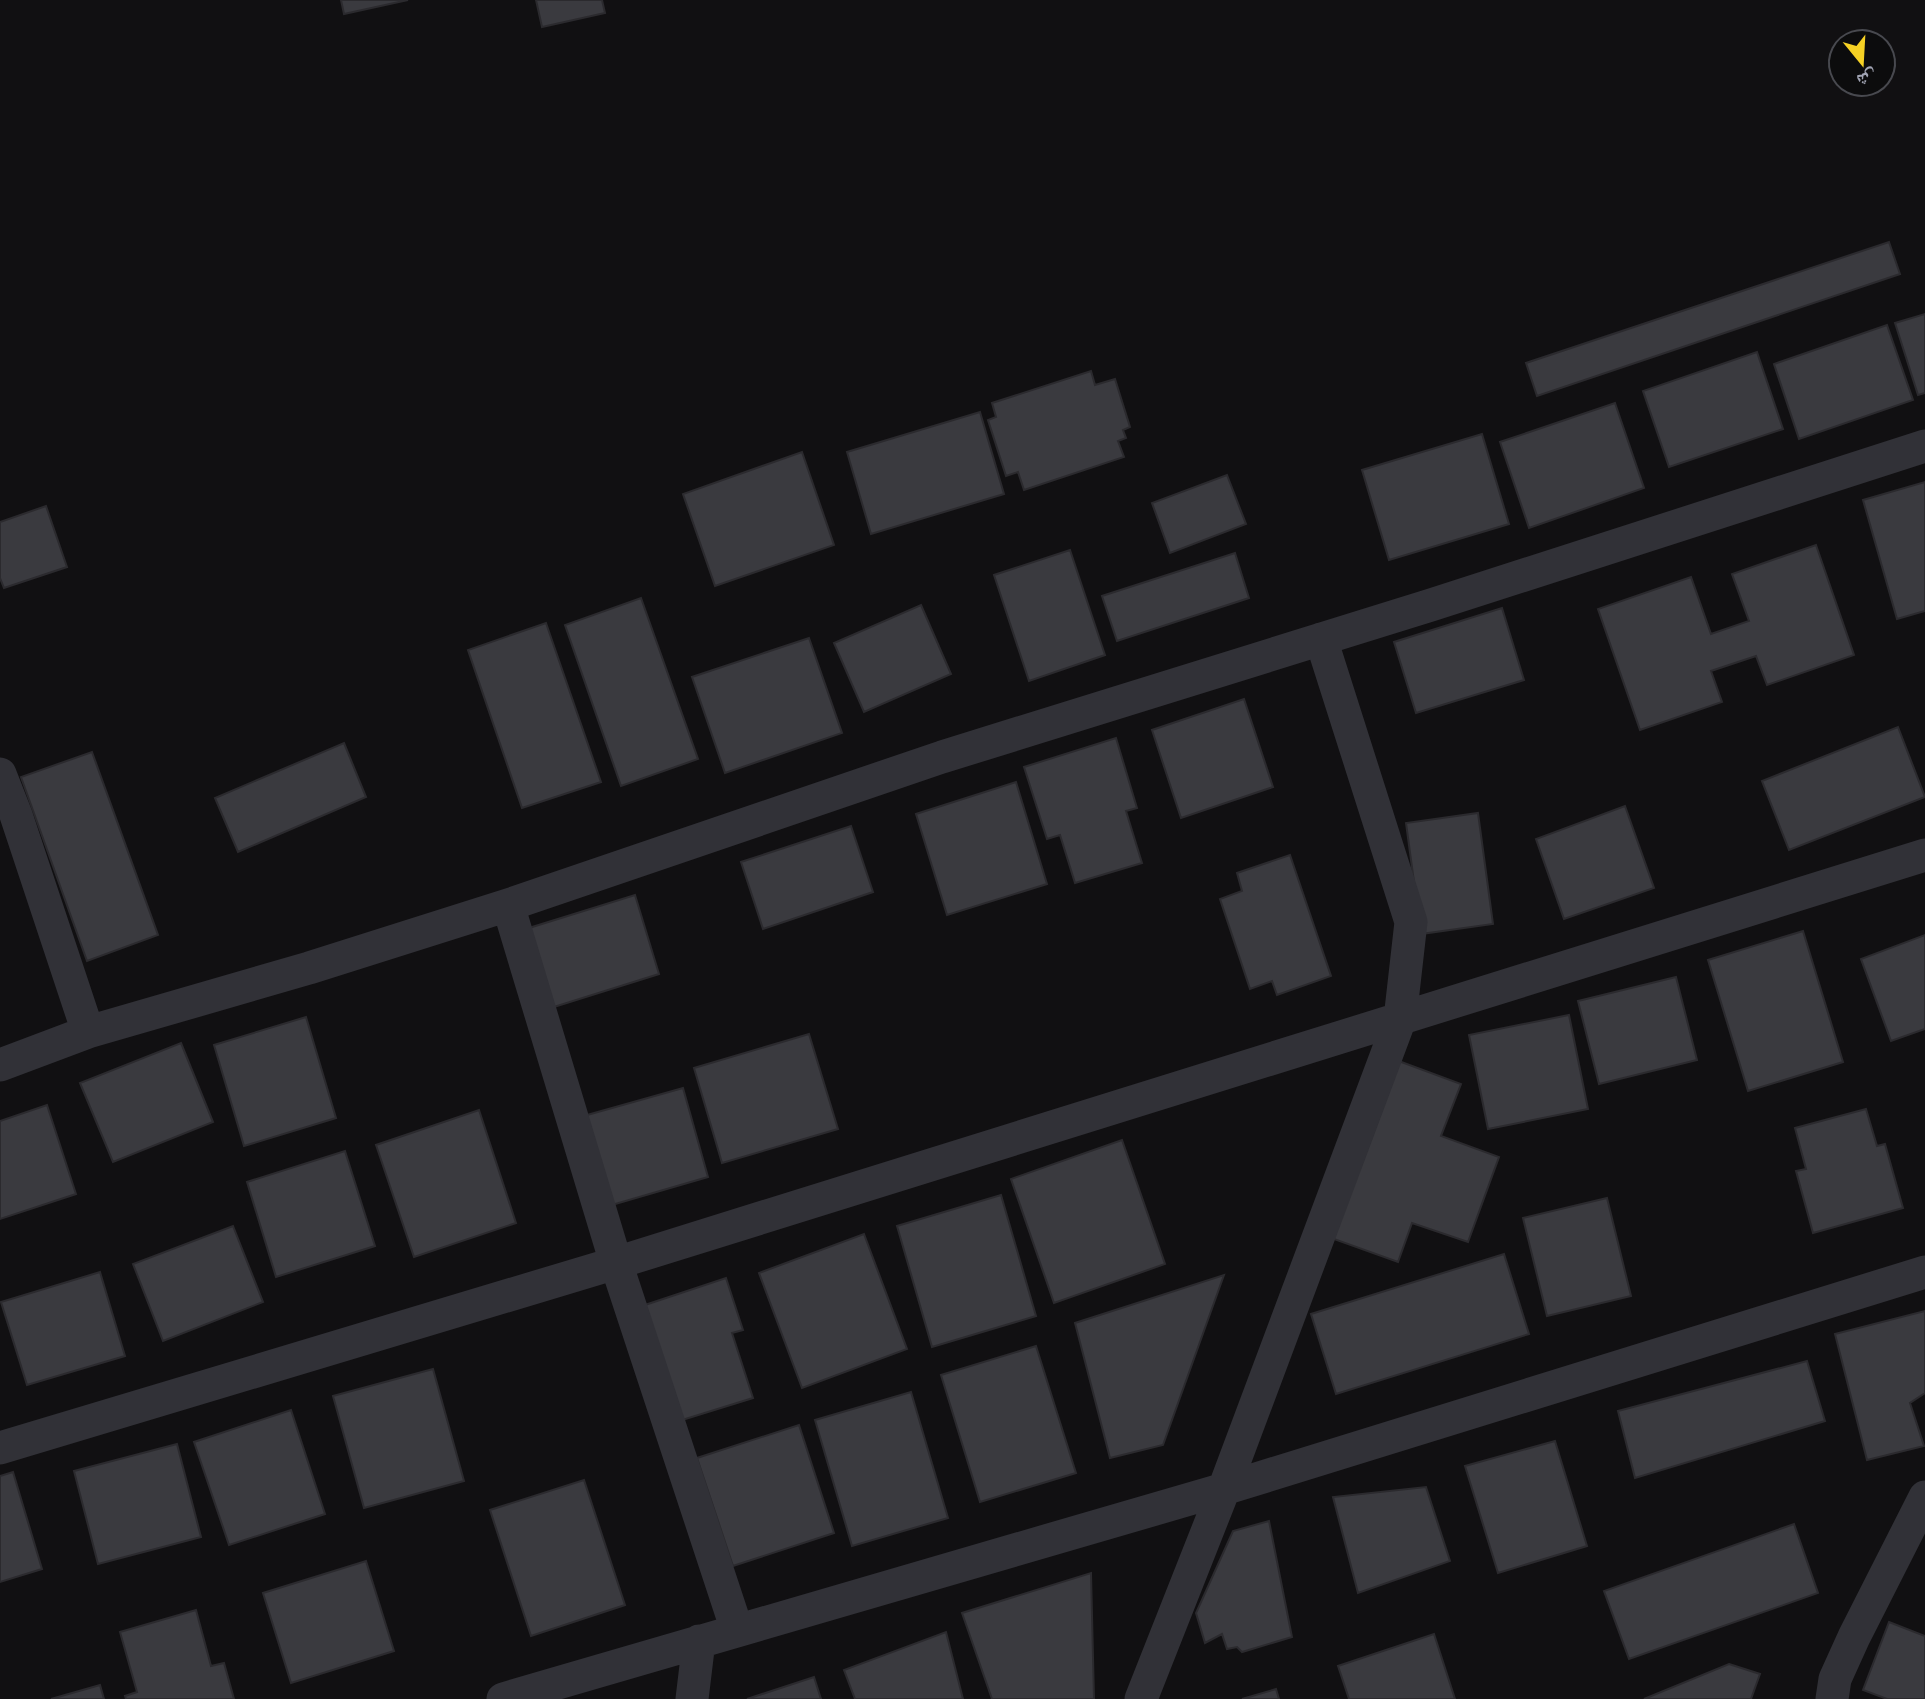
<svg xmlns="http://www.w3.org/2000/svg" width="1925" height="1699" font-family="'Nunito Sans','Noto Naskh Arabic',sans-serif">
  <rect width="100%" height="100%" fill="#111012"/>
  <path fill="#3a3a3f" stroke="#2b2a2e" stroke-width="2" d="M341,0H408L344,14Z
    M536,0H602L605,13L542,27Z
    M1889,242L1900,274L1537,396L1526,363Z
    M1925,314V393L1918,395L1895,323Z
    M1887,325L1913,400L1799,439L1774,364Z
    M1757,352L1783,429L1669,467L1643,391Z
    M1091,371L1095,385L1115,379L1130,427L1123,430L1126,438L1118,441L1124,457L1024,490L1018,472L1006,476L988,420L996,417L992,403Z
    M1615,403L1644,488L1529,528L1500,442Z
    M980,412L1004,494L871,534L847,452Z
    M1482,434L1509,524L1389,560L1362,470Z
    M802,452L834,545L715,586L683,494Z
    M1227,475L1246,524L1170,553L1152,503Z
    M1925,482V611L1897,619L1863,500Z
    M46,506L67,567L4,588L0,578V522Z
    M1816,545L1854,655L1767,685L1756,656L1711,671L1722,702L1640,730L1598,609L1691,577L1711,634L1749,621L1732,574Z
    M1070,550L1105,655L1029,681L994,575Z
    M1235,553L1249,598L1117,641L1102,596Z
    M641,598L698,759L621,786L565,625Z
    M921,605L951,674L864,712L834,643Z
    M1502,608L1524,680L1416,713L1394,642Z
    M546,623L601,782L522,808L468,650Z
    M809,638L842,733L725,773L692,677Z
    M1244,699L1273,787L1181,818L1152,730Z
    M1898,727L1925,797L1789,850L1762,781Z
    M1116,738L1137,808L1126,811L1142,863L1075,883L1060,835L1047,839L1024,767Z
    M344,743L366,797L238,852L215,798Z
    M92,752L158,935L87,961L21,777Z
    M1016,782L1047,884L947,915L916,814Z
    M1625,806L1654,888L1564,919L1536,839Z
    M1478,813L1493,924L1421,934L1406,823Z
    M851,826L873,892L763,929L741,862Z
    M1290,855L1331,976L1277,995L1272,981L1250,989L1220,899L1242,891L1237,873Z
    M635,895L659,974L554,1007L529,928Z
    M1803,931L1843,1062L1748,1091L1708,960Z
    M1925,935V1029L1891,1041L1861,959Z
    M1676,977L1697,1060L1599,1084L1578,1001Z
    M1569,1015L1588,1109L1488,1129L1469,1035Z
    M306,1017L336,1118L244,1146L214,1045Z
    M809,1034L838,1129L722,1163L694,1068Z
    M181,1043L213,1122L113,1162L80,1083Z
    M1396,1060L1461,1084L1441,1136L1499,1157L1468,1242L1412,1223L1398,1262L1331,1238Z
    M683,1088L708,1177L605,1207L580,1117Z
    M47,1105L76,1194L0,1219V1121Z
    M1866,1109L1877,1146L1885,1144L1903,1208L1813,1233L1796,1171L1806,1169L1795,1128Z
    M479,1110L516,1223L414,1257L376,1145Z
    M1122,1140L1165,1264L1054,1303L1011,1179Z
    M345,1151L375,1246L276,1277L247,1182Z
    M1001,1195L1036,1316L932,1347L897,1226Z
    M1607,1198L1631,1296L1547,1316L1523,1218Z
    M233,1226L263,1302L163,1341L133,1264Z
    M864,1234L907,1349L802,1388L759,1273Z
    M1504,1254L1529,1334L1336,1394L1311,1314Z
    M100,1272L125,1356L27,1385L1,1302Z
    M1224,1275L1163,1445L1110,1458L1075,1323Z
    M726,1278L743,1330L732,1333L753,1398L679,1421L642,1306Z
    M1925,1311V1393L1910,1403L1924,1446L1867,1460L1835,1334Z
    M1036,1346L1076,1473L980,1502L941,1375Z
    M1807,1361L1825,1421L1635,1478L1618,1411Z
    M433,1369L464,1481L364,1508L333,1396Z
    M911,1392L948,1518L852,1546L815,1420Z
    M291,1410L325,1514L229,1545L194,1442Z
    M799,1425L834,1533L733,1566L697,1458Z
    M1555,1441L1587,1546L1498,1573L1465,1466Z
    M177,1444L201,1537L98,1564L74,1471Z
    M13,1472L42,1569L0,1582V1476Z
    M584,1480L625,1605L531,1636L490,1510Z
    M1426,1487L1450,1561L1358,1593L1333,1497Z
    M1269,1521L1292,1637L1242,1652L1237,1647L1227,1649L1222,1634L1205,1643L1196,1613L1233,1531Z
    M1794,1524L1818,1593L1629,1659L1604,1591Z
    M366,1561L394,1651L291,1683L263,1593Z
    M1091,1573L1094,1699H992L962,1613Z
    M196,1610L211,1666L224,1663L234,1699H126L125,1696L137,1692L120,1632Z
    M1889,1622L1925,1636V1699H1887L1863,1690Z
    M946,1632L963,1699H855L844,1670Z
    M1434,1634L1455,1699H1349L1338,1666Z
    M1729,1664L1760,1674L1751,1699H1644Z
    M814,1677L821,1699H747Z
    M100,1685L104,1699H51Z
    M1276,1689L1279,1699H1242Z"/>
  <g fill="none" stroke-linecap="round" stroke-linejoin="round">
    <path stroke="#313137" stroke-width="33" d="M0,774L16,815L88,1032
      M508,905L616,1263L737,1630
      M0,1065L88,1032L309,968L508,905L942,757L1431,605L1925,446
      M0,1448L616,1263L1925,855
      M503,1699L1224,1489L1925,1272
      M692,1699L699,1641
      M1141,1699L1224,1489L1400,1019L1411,922L1321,639
      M1832,1699L1835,1679L1854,1637L1925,1497"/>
  </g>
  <g transform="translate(1862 63) rotate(162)"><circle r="33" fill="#0c0c0d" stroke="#48494f" stroke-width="2"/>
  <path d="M0-5L12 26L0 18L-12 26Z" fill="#f6d124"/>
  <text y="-10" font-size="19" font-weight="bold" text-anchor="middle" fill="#a1a4b3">ش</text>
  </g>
</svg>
